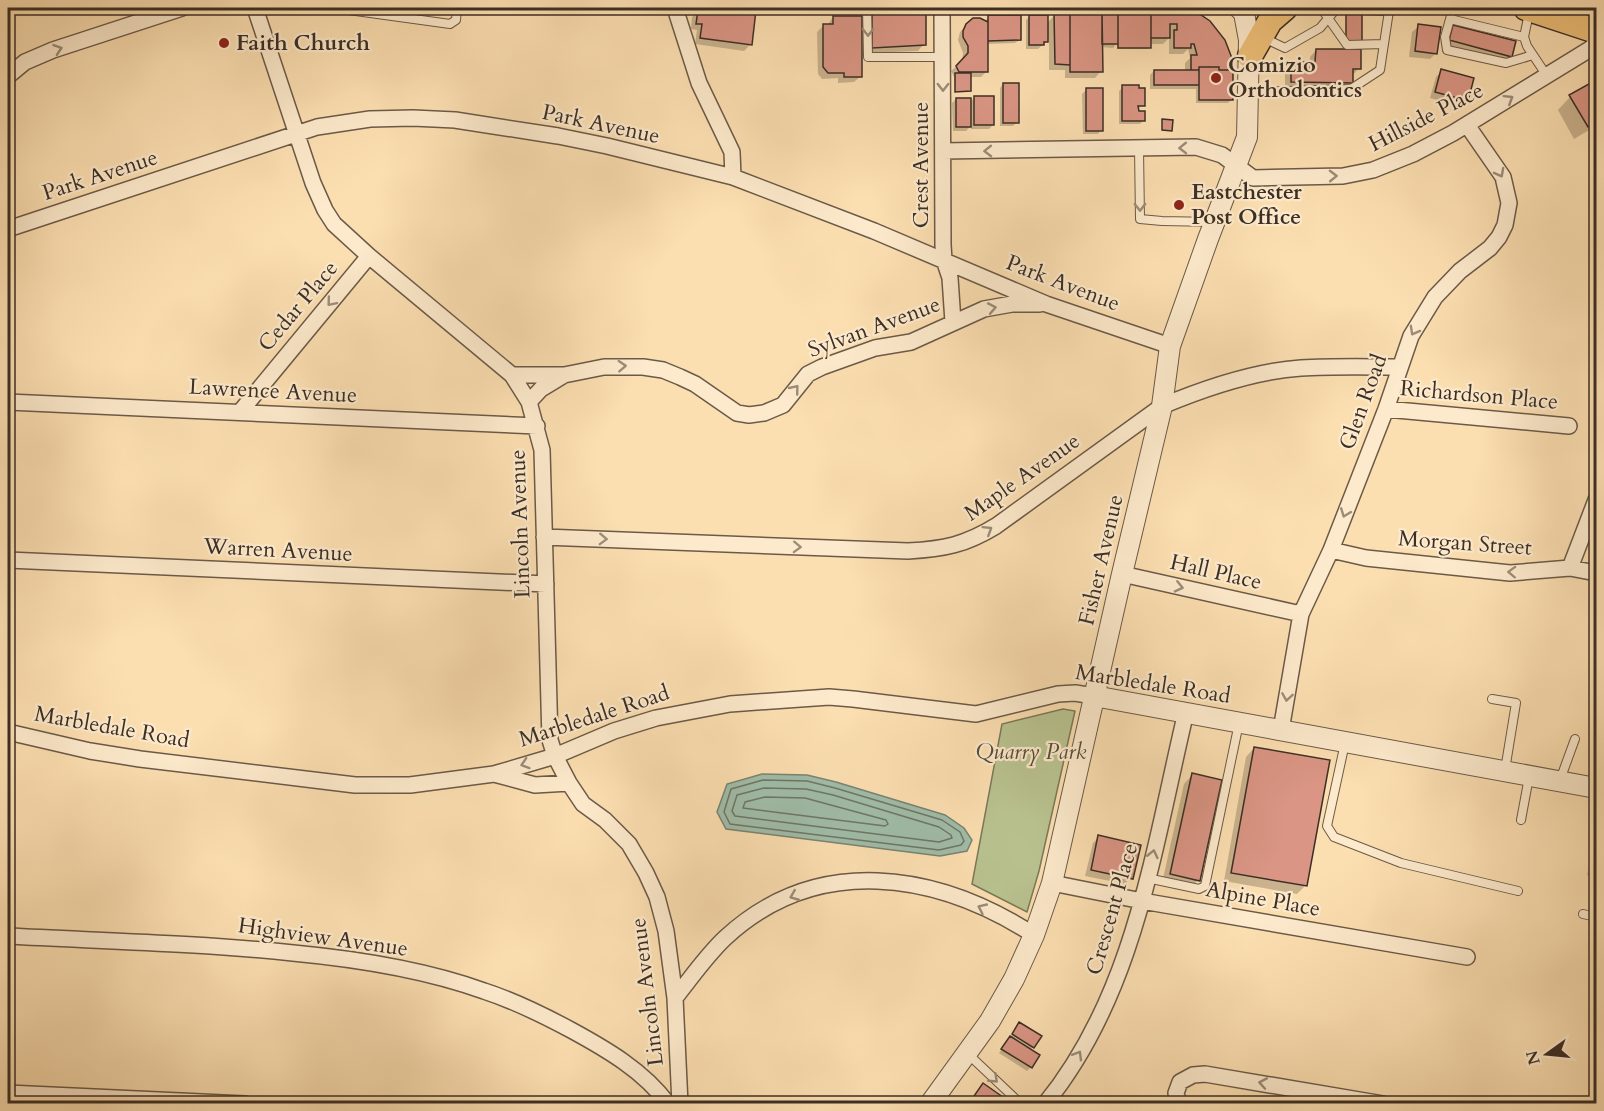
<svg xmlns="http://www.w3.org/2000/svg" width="1604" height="1111" font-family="Cardo,serif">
  <rect width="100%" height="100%" fill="#fcdfb1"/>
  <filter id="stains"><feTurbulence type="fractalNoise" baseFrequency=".00333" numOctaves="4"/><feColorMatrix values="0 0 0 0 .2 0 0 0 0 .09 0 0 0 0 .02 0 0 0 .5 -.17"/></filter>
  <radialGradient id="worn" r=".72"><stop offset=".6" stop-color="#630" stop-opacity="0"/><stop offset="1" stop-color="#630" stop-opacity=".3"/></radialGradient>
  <path fill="#b9c390" stroke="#7a785a" stroke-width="1.5" d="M1063,709L1075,711L1039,871L1027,912L972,884L1002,724Z"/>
  <path fill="#a0bda9" stroke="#788474" stroke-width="1.5" d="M762,774L807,775L836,782L945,815L964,828L972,840L967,851L940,856L726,829L717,812L727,784Z"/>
  <path fill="#0003" d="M703,8L755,11L751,44L744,51L695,44L697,30L691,29L692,17Z
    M1102,8H1181L1232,99L1228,103H1196V89H1150V75L1154,71H1185V63L1190,58L1188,49L1183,54H1169V38L1163,44H1150L1148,49H1117V43L1113,48L1101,47V71L1095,78H1065V70H1049V39L1038,49H1026V20L1030,16L1047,23L1055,15L1099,13Z
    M1347,12L1360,41L1345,42Z
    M873,16L924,44L918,51L867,53L866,22Z
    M833,17L861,76L854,82L838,83V78L822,79L818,74L817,32L823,26H827Z
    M989,17L1019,40L1015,43L987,44V71L981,77H970L968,92H955L954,77L951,71L962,61L963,53L958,40L960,32L967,25L985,21Z
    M1419,26L1436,53L1430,59L1409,57L1412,32Z
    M1453,26L1511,56L1505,62L1443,46L1447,33Z
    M1316,50L1359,68L1352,76V82L1346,88H1285V70L1292,64H1310V57Z
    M1442,71L1466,100L1460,106L1430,98L1436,77Z
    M1596,82V123L1589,130L1574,139L1558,110L1570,97Z
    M1003,84L1017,122L1013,126H1000V88Z
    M1123,87L1143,105L1137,109L1144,120L1140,124H1119V91Z
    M1086,90L1101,130L1098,134H1083L1082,94Z
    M974,98L993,125L989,129H971V126L966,131H953L952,103L956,99L969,103Z
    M1254,748L1328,762L1305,886L1297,894L1224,881L1246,757Z
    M1192,775L1198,880L1190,889L1162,883L1184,784Z
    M1596,835V878L1587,875Z
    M1099,837L1132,878L1125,884L1085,876L1093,843Z
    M1020,1024L1033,1047L1030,1050L1031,1067L1027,1071L999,1053Z
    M980,1089L1003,1104H975L971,1101Z"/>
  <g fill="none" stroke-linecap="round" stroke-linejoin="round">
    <path stroke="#6e7667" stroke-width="1.5" d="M763,780L807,781L835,788L942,820L960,832L964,841L961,845L939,850L730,824L724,812L731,789Z
      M764,788L806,789L833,795L939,827L951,835L952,838L939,842L735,816L732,811L737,795Z
      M765,797L805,798L886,820L888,824L885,826L743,808L745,802Z"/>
  </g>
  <path fill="#da9584" stroke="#3b2e25" stroke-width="1.5" d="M704,8H735L756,10L752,45L700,38L702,24H696L698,10H704Z
    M1102,8H1118V44H1102Z
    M1118,8H1151V48H1118Z
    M1151,8H1183L1198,13L1210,21L1225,40L1233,61V70H1219V67H1199V70H1191V55H1197L1194,44H1191V48H1174V30H1177V24H1170V38H1151Z
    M1346,10H1362V42L1346,41Z
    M1070,12H1102L1103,72H1070Z
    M1054,13H1070V65L1055,64Z
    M872,14H926V45L872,48Z
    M988,15H1021V40L988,41Z
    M1029,15H1048V42H1044V45H1029Z
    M833,16H862V77H844V73H828L823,67V24H833Z
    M973,18H980L988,22V72H959L956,66L968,53V46L963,37V31L966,24Z
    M1418,24L1441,27L1437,54L1415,51Z
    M1453,25L1516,41L1512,57L1449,40Z
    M1316,49H1361V69H1353V83L1291,82V62H1315Z
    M1199,67H1219V70H1233V100H1199Z
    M1441,69L1474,78L1468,101L1435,92Z
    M1154,70H1199V85H1154Z
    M955,73H971V91L955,92Z
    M1596,80V122L1588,127L1569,95Z
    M1003,83H1019V123H1003Z
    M1122,85H1139V88H1145V106H1138L1139,111H1145V121H1122Z
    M1086,88H1103V131H1086Z
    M974,96H994V125H974Z
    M956,98H971V127H956Z
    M1162,119L1173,120L1172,131L1162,130Z
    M1254,747L1330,760L1307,886L1231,873Z
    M1192,773L1222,780L1200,881L1170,874Z
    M1098,835L1141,845L1133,879L1091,870Z
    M1596,852V870L1593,869Z
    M1019,1022L1042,1036L1034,1048L1012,1034Z
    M1010,1036L1040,1055L1032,1068L1001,1049Z
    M983,1083L1007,1100L1005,1104H984L974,1096Z"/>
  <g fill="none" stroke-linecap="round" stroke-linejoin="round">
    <g stroke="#6b5a48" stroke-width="10">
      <path id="service" d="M334,8L450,24L456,20L457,8
        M867,8L868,57H943
        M1321,8L1347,45L1384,44
        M1529,13L1524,37L1527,46L1547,76
        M1450,19L1453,8
        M1524,37L1450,19L1445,37L1447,50L1506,63L1533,55
        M1264,38L1285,48L1320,28L1336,9L1389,11V9
        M1249,92L1351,89L1380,70L1389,11
        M1139,148L1140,219L1162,221L1214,222
        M1492,699L1516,703L1505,770
        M1345,743L1327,826L1334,837L1401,863L1518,891
        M1560,780L1575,739
        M1521,820L1529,777
        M1147,878L1199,889L1205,886L1239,723
        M1583,914L1596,917
        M968,1054L1021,1104"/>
    </g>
    <g stroke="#6b5a48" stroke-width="18">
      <path id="minor" d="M255,8L313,183L325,210L334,224L369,256L512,375L529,402L542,450L550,740L555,756L569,783L583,804L605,820L629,844L646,873L657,897L666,931L675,998L680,1104
        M675,8L699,83L732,152L733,177
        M942,8L943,245L944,260L950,278L953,322
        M8,76L25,62L53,50L182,8
        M943,151L1196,147L1222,155L1253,178L1343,176L1373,170L1413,154L1453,133L1590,49L1596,43
        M8,229L317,127L370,119L413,118L455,120L558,136L607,146L733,177L874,231L1046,304L1170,346
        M512,375H564L604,367H643L663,370L680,377L695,384L737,413L749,415L764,413L783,405L808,374L822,367L875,348L911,342L984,309L1012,304H1040
        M8,402L537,426
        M529,402L541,389L564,375
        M1386,409L1569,426
        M240,412L369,256
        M544,537L908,551C944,549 965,545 996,526L1162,406C1205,388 1254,371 1301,368C1334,366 1367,367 1399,367
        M1331,550L1366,558L1510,573L1570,568L1596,573
        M8,560L546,584
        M1570,568L1596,500
        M1122,574L1301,614
        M1281,730L1301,614L1331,550L1386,409L1411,336L1435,297L1460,271L1490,248L1499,237L1505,225L1509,203L1503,177L1467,125
        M8,732L90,751L140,759L355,785H410L494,774L535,785L569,783
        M494,774L555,756L614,731L656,718L730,704L829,697L853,699L976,714L1058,694L1075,693L1094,696
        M1052,883L1142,901L1467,957
        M8,936C103,941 198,943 293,953C357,959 423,969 484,991C515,1001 543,1015 571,1030C606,1049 644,1071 668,1104
        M675,998C691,978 706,956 725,938C817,853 936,872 1034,935
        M8,1093L245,1104
        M1045,1104C1135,994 1154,846 1186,712
        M1179,1104L1176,1093L1180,1082L1193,1075L1205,1074L1383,1104"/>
    </g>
    <g stroke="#6b5a48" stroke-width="22">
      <path id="tertiary" d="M1094,696L1596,788
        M930,1104L990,1021L1014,979L1034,935L1052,883L1122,574L1162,406L1170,346L1208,239L1247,137L1249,40L1244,13L1239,8"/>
    </g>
    <g stroke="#3b2e25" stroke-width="27">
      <path id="primary" d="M1526,8L1596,31
        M1250,56L1270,21L1285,8"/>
    </g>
    <use href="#service" stroke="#fdeacc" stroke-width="8"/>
    <use href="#minor" stroke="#fdeacc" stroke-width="15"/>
    <use href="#tertiary" stroke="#fdeacc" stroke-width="20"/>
    <use href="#primary" stroke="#eec078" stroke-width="24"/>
  </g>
  <defs><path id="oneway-chevron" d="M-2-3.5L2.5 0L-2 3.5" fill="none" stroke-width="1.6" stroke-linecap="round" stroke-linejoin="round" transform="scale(1.5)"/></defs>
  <g stroke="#9c8c78">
    <use href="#oneway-chevron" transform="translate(868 32) rotate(89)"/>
    <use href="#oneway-chevron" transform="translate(58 49) rotate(-19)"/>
    <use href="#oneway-chevron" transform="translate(943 87) rotate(90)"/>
    <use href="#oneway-chevron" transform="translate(1509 99) rotate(-32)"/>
    <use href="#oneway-chevron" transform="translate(1183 148) rotate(179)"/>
    <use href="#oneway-chevron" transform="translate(988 151) rotate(179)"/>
    <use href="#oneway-chevron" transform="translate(1500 173) rotate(62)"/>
    <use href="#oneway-chevron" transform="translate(1333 176) rotate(-1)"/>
    <use href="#oneway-chevron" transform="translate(1140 207) rotate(89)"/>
    <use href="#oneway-chevron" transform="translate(331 302) rotate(130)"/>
    <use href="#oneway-chevron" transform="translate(992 308) rotate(-11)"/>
    <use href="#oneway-chevron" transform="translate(1414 331) rotate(119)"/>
    <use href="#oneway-chevron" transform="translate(622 366) rotate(-3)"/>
    <use href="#oneway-chevron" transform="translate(795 389) rotate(-51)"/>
    <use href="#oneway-chevron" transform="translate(1345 513) rotate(111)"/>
    <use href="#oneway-chevron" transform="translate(988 530) rotate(-32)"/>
    <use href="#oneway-chevron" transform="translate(603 539) rotate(2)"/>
    <use href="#oneway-chevron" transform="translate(797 547) rotate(2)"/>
    <use href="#oneway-chevron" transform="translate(1512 572) rotate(-178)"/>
    <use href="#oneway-chevron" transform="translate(1179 587) rotate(13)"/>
    <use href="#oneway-chevron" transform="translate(1287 697) rotate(99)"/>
    <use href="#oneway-chevron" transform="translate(525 764) rotate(162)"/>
    <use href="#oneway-chevron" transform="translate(1153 854) rotate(-77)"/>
    <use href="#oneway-chevron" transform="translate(794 896) rotate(158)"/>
    <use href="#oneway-chevron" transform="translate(982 908) rotate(-155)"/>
    <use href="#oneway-chevron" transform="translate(1078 1055) rotate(-59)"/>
    <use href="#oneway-chevron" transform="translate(994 1079) rotate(43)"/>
    <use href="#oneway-chevron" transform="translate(1263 1083) rotate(-170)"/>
  </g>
  <g fill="#8f2418" stroke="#fdeacc" stroke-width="2">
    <circle cx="224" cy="43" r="6"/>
    <circle cx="1216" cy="78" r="6"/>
    <circle cx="1179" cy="205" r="6"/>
  </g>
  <g text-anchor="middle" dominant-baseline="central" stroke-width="4.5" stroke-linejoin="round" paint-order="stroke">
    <g font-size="22" font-weight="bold" fill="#3b2e25" stroke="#fdeacc" text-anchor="start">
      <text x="236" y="43">Faith Church</text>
      <text x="1228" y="65">Comizio<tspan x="1228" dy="25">Orthodontics</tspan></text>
      <text x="1191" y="192">Eastchester<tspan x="1191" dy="25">Post Office</tspan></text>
    </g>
    <g font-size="22" fill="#3b2e25" stroke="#fdeacc">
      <text transform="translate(1426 117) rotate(-27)">Hillside Place</text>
      <text transform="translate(601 124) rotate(12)">Park Avenue</text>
      <text transform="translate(921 165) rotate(-90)">Crest Avenue</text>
      <text transform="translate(100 175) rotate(-18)">Park Avenue</text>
      <text transform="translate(1063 283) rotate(21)">Park Avenue</text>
      <text transform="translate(298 306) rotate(-50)">Cedar Place</text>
      <text transform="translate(874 327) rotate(-20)">Sylvan Avenue</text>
      <text transform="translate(273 391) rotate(3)">Lawrence Avenue</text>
      <text transform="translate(1479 395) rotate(5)">Richardson Place</text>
      <text transform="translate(1363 402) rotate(-70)">Glen Road</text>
      <text transform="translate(1022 477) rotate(-35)">Maple Avenue</text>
      <text transform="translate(520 524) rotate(-92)">Lincoln Avenue</text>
      <text transform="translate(1465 543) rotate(4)">Morgan Street</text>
      <text transform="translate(278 550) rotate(3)">Warren Avenue</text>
      <text transform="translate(1101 560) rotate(-77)">Fisher Avenue</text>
      <text transform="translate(1216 572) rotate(13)">Hall Place</text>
      <text transform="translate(1153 684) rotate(9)">Marbledale Road</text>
      <text transform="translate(594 716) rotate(-18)">Marbledale Road</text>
      <text transform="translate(112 727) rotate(10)">Marbledale Road</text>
      <text transform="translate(1263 899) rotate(10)">Alpine Place</text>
      <text transform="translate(1112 909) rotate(-74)">Crescent Place</text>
      <text transform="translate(323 937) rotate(8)">Highview Avenue</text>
      <text transform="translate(647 992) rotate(-97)">Lincoln Avenue</text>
    </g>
    <g font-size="22" font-style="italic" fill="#544c3a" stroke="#fdeacc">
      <text x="1031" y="752">Quarry Park</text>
    </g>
  </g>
  <rect width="1604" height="1111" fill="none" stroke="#fcdfb1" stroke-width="30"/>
  <rect x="9" y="9" width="1586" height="1093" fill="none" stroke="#3b2e25" stroke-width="3"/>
  <rect x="15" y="15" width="1574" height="1081" fill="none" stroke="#3b2e25" stroke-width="1.5"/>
  <g transform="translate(1547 1054) rotate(255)" stroke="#fdeacc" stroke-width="4.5" paint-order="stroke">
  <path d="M0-4.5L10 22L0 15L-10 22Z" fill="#3b2e25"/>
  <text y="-9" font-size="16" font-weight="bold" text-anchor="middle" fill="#3b2e25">N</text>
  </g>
  <rect width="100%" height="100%" filter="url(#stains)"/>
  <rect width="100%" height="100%" fill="url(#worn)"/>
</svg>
